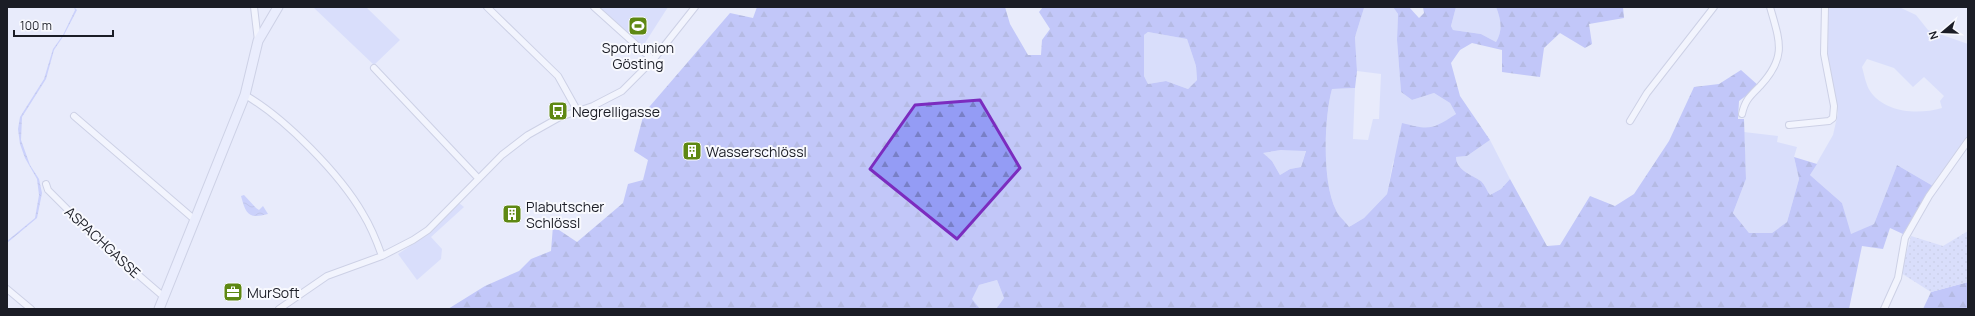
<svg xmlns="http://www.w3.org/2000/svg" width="1975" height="316" font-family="Manrope,sans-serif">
  <defs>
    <pattern id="forest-firs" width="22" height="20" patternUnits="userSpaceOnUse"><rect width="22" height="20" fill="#949cf5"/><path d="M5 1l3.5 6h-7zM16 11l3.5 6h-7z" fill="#787fc6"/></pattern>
    <pattern id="garden-dots" width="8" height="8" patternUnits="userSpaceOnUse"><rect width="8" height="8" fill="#c8cffa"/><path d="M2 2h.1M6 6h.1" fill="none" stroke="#abb1d6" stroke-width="1.8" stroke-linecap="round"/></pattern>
    <pattern id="water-waves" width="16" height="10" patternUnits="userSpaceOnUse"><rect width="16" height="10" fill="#a8b1fa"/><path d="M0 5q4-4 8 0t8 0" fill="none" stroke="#9098d6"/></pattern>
  </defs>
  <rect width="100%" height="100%" fill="#e8ebfb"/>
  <path fill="#c8cffa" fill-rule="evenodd" d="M313,7H366L400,40L374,65Z
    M599,7H668L643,46Z
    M1376,7H1393L1398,14L1397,40L1401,92L1412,100L1434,93L1450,103L1456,114L1443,123L1426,129L1393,162L1387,194L1364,218L1349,227C1345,222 1338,216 1336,210C1322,183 1324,118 1332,89L1355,88L1353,139L1368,140L1373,119H1379L1381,74L1357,71L1355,37L1364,8Z
    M1456,7H1496C1501,20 1503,30 1496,42L1481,34L1453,30L1451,26Z
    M1827,7H1899L1916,15L1928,30L1968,44V138L1933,186L1897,165L1874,224L1850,235L1842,203L1810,175L1833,135L1838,113L1826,48ZM1867,59L1894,68L1913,87L1924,77L1944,96L1940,101L1942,108C1918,115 1885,113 1870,91C1866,85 1864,74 1862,67Z
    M1148,32L1187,39L1196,66L1197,80L1188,89L1166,81L1148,84L1144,76V35Z
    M1744,132L1778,136L1777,142L1797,147L1794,157L1799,179L1787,222L1772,233H1749L1733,213L1746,179Z
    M1490,140L1510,179L1501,189L1490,195C1487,191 1485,185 1481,181C1472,175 1456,170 1456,157L1467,156Z
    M1281,150H1306L1301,167L1290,169L1280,175L1272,161L1262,153Z
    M459,203L464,207L431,237L442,249L441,259L417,280L398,254L428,234Z
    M997,280L1004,298L996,309H980L971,299L979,285Z"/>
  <path fill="url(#forest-firs)" fill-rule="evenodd" d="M757,7H1005L1010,24L1028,55H1041L1042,40L1050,29L1039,12L1043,7H1376L1364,8L1355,37L1357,71L1355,88L1332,89C1324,118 1322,183 1336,210C1338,216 1345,221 1349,227L1364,218L1387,194L1402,123C1429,130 1432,130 1456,114L1450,103L1434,93L1412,100L1401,92L1397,40L1398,14L1393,7H1409L1419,18L1424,13L1423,7H1456L1451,26L1453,30L1481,34L1496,42C1503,30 1501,20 1496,7H1623L1624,18L1589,24L1592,44L1585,48L1560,33L1544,48L1540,77L1502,72V50L1472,43L1460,50L1451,63L1460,96L1490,140L1467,156L1456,157C1456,170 1472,175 1481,181C1485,185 1487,191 1490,195L1501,189L1510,179L1547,246L1560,245L1590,196L1615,206L1634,194L1669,141L1694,87L1719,84L1741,70L1759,86L1739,101L1738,119H1744L1746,179L1733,213L1749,233H1772L1787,222L1799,179L1794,157L1817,164L1810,175L1842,203L1851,234L1874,224L1897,165L1933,186L1903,234L1890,228L1883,249L1862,246L1849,309H991H996L1004,298L997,280L979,285L972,299L980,309H448L485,286L519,271L531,259L551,251L553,226L577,242L623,203L628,184L643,180L648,160L634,151L644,113L730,13L753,18ZM1148,32L1187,39L1196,66L1197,80L1188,89L1166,81L1148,84L1144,76V35ZM1281,150L1306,151L1301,167L1290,169L1280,175L1272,161L1263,153Z
    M1968,282V309H1923L1931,292Z"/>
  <path fill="url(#garden-dots)" d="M1968,231V282L1931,292L1901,273L1911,236L1943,246Z"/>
  <path fill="url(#water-waves)" d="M74,7L77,10L64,35L54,50L46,79L22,117L21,140L30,165L39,179L42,193L37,218L7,243V241L35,218L39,195L37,179L25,158L20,144L18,129L20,117L44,79L53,49L63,35L75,10Z
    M244,195L256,208L259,210L263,206L268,214C249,219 246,215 241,196Z"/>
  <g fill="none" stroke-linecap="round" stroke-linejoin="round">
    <g stroke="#adb1cb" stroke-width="8">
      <path id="street" d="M254,7L258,41
        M487,7L558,76L577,110
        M594,7L653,60
        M374,68L478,178
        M245,95C285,118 340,174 363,214C371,227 377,242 382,256
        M1742,114C1745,100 1750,96 1760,86C1787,57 1780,42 1770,7
        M74,116L195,220
        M1630,121L1647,93L1714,7
        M1789,125L1829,121L1833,118L1834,106L1824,54L1825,7
        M46,184L48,190L100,242L164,297
        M7,289L31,309
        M279,309L327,276L382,256L413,240L428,230L502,155L528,135L560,117L593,106L622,91L653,60L695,7
        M1884,309L1898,278L1905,238L1929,196L1968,141"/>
    </g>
    <g stroke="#adb1cb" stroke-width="11">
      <path id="secondary" d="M159,309L245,95L258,41L278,7"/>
    </g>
    <use href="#street" stroke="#fff" stroke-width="6"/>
    <use href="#secondary" stroke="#edeffe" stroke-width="9"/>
  </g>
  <path d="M0 0H1975V316H0ZM980,100L1020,168L957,239L870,169L915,105Z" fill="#e8ebfb" fill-opacity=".55" fill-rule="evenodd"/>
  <path fill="none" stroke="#7b2cbf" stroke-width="3" stroke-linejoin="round" d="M980,100L1020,168L957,239L870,169L915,105Z"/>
  <defs>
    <g id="stadium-square" transform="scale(1)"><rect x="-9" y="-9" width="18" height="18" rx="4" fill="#5e8813" stroke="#f8f9fe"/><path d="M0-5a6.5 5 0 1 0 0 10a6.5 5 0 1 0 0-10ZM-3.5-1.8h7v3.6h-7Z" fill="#fff"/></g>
    <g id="bus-square" transform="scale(1)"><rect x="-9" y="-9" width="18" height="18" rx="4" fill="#5e8813" stroke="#f8f9fe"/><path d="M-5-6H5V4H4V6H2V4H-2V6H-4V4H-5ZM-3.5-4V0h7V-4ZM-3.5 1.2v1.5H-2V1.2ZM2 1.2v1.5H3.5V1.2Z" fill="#fff"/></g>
    <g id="building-square" transform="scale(1)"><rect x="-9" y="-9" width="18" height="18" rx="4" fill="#5e8813" stroke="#f8f9fe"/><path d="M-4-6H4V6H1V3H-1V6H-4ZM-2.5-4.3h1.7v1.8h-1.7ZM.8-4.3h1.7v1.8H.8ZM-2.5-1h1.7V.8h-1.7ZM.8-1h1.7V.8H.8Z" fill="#fff"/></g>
    <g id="office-square" transform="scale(1)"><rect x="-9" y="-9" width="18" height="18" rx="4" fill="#5e8813" stroke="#f8f9fe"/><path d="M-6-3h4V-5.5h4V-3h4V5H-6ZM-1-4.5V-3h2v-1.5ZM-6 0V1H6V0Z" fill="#fff"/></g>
  </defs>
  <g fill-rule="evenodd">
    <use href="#stadium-square" x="638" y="26"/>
    <use href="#bus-square" x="558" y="111"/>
    <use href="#building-square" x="692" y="151"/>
    <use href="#building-square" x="512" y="214"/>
    <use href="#office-square" x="233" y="292"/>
  </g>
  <g text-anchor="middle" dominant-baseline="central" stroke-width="4" stroke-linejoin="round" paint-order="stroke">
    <g font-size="14" fill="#1b1d26" stroke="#f8f9fe" text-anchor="start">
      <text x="638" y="47" text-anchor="middle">Sportunion<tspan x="638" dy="16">Gösting</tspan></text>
      <text x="572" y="111">Negrelligasse</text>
      <text x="706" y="151">Wasserschlössl</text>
      <text x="526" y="206">Plabutscher<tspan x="526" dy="16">Schlössl</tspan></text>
      <text x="247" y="292">MurSoft</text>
    </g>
    <g font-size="14" fill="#1b1d26" stroke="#f8f9fe">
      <text transform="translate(103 242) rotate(43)">ASPACHGASSE</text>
    </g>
  </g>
  <rect width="1975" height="316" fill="none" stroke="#1b1d26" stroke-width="16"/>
  <g transform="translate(1943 32) rotate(251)" stroke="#f8f9fe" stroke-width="3" paint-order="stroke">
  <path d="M0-3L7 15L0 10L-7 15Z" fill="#1b1d26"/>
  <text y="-6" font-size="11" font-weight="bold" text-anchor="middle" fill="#1b1d26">N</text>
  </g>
  <path d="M14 30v6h99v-6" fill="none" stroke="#1b1d26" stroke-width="2"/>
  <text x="20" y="30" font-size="12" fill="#1b1d26" stroke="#f8f9fe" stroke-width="3" paint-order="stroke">100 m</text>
</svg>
